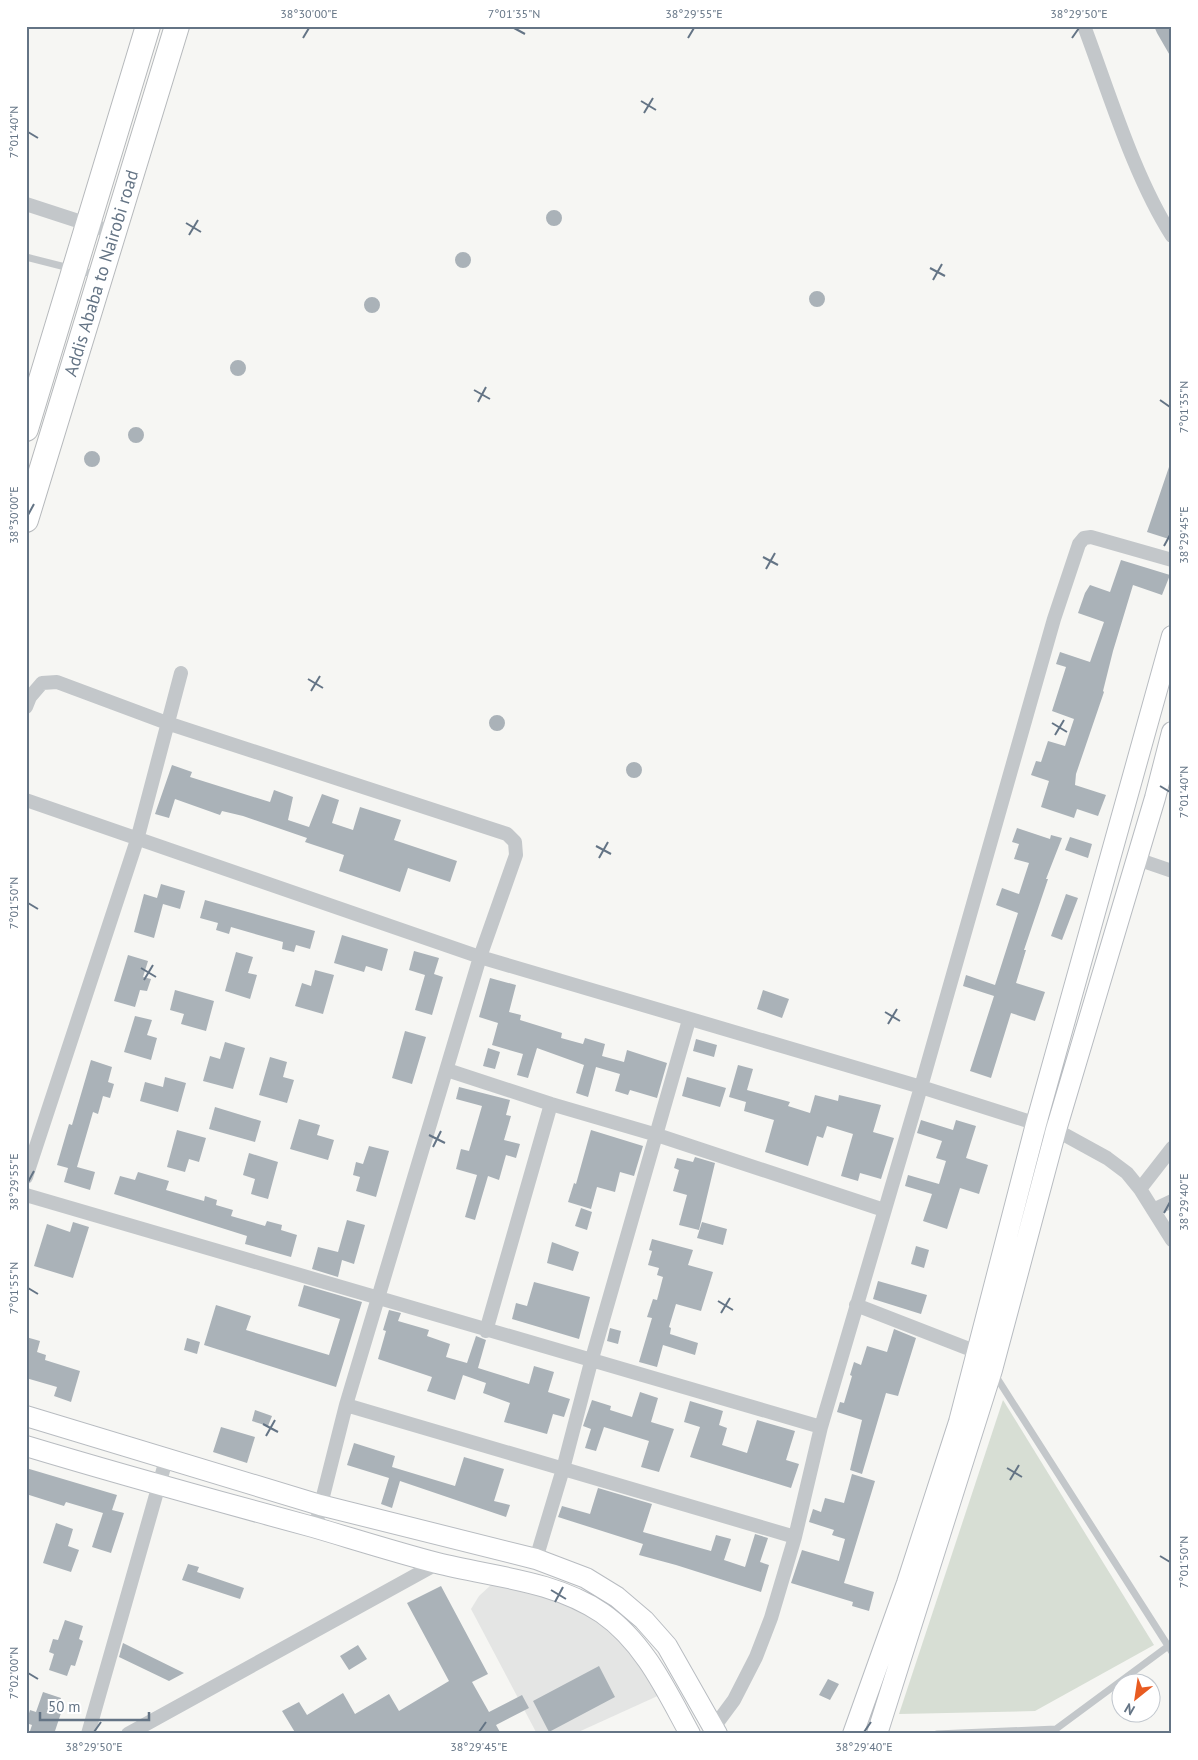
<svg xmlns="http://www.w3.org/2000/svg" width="1198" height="1760" font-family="'PT Sans',sans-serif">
  <rect width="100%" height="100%" fill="#f6f6f3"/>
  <path fill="#e4e5e4" d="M492,1584L565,1602L618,1632L662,1694L574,1734H537L471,1609L479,1596Z"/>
  <path fill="#d7ded4" d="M1003,1400L1154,1645L1035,1711L899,1714Z"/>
  <path fill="#aab2b8" d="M1154,26H1172V59L1157,33Z
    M546 218a8 8 0 1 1 16 0a8 8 0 1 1-16 0Z
    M455 260a8 8 0 1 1 16 0a8 8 0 1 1-16 0Z
    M809 299a8 8 0 1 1 16 0a8 8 0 1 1-16 0Z
    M364 305a8 8 0 1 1 16 0a8 8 0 1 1-16 0Z
    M230 368a8 8 0 1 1 16 0a8 8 0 1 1-16 0Z
    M128 435a8 8 0 1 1 16 0a8 8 0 1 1-16 0Z
    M84 459a8 8 0 1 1 16 0a8 8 0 1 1-16 0Z
    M1170,464H1172V540L1147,532Z
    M1121,560L1170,575L1162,595L1133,585L1113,651L1103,691L1104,692L1076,774L1075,785L1106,795L1098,816L1077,809L1074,818L1041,807L1049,781L1031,775L1036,761L1041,762L1048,741L1065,746L1074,719L1052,711L1066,667L1056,664L1060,652L1090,662L1104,622L1078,613L1085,593L1090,585L1110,592Z
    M489 723a8 8 0 1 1 16 0a8 8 0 1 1-16 0Z
    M626 770a8 8 0 1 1 16 0a8 8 0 1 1-16 0Z
    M172,765L192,772L190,777L270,802L274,790L293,797L288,820L309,827L322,794L339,800L332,823L353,830L360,807L401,820L394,840L457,861L450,882L408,868L400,892L339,871L344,855L305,842L307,838L243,816L222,811L220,815L175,799L169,818L155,814Z
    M1017,828L1050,839L1051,835L1062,838L1046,879H1048L1024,950H1026L1016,983L1045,992L1035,1021L1011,1013L991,1078L970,1071L994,996L963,986L966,975L995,985L1018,913L996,905L1002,888L1019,894L1029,863L1014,859L1019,844L1012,842Z
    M1070,837L1092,844L1088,858L1065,850Z
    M161,884L185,891L180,909L163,904L154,938L134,932L144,894L157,898Z
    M1066,894L1078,898L1062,940L1051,936Z
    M205,900L315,931L310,949L296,945L294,952L282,949L283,942L231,927L229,934L216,930L218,923L200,918Z
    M342,935L388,949L382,971L366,966L364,972L334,963Z
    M414,951L439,958L434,974L443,977L432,1015L415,1010L425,975L409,970Z
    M236,952L253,957L248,973L257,975L250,999L225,991Z
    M128,955L148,961L143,977L151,979L147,991L140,990L135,1007L114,1001Z
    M315,970L334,975L323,1014L295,1006L302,983L311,986Z
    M490,978L516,985L509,1012L521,1015L520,1020L562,1033L561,1038L583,1044L585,1038L605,1044L602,1056L624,1062L627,1050L667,1063L657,1098L630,1090L628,1095L615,1091L620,1074L596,1067L588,1097L576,1093L584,1065L537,1048L528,1078L517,1075L523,1054L492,1045L498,1023L479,1017Z
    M175,990L214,1001L206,1031L181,1024L184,1014L170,1010Z
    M763,990L789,999L782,1018L757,1009Z
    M135,1016L152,1020L147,1035L157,1038L151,1060L124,1052Z
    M405,1031L426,1037L412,1084L392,1078Z
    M696,1039L717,1045L714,1057L693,1051Z
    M225,1042L245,1048L233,1089L203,1081L210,1056L220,1059Z
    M488,1048L500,1052L495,1069L483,1066Z
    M270,1057L287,1062L283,1077L294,1080L287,1103L259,1095Z
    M91,1060L112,1067L108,1082L114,1084L110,1098L103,1096L98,1114L93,1112L77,1167L95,1172L90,1190L64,1182L68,1168L57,1165L69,1124L72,1125Z
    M738,1065L753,1069L747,1090L790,1102L788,1106L810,1113L815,1095L838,1101L839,1095L881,1105L873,1132L894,1138L881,1179L860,1173L858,1181L841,1176L853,1134L827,1126L823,1138L817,1136L808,1166L765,1152L774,1120L744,1111L746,1102L729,1097Z
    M165,1077L186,1083L178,1112L140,1101L145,1082L163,1087Z
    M687,1077L726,1088L720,1107L682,1096Z
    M459,1087L510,1100L506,1115L511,1116L504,1140L520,1144L516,1158L506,1155L499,1180L488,1176L475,1220L465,1217L477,1175L456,1169L461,1149L469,1151L482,1106L456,1099Z
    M215,1107L261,1121L255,1142L209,1129Z
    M299,1119L320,1125L317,1135L334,1140L328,1160L290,1149Z
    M921,1120L953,1130L956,1120L976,1126L966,1158L988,1165L979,1194L960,1188L947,1229L923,1221L932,1194L905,1186L908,1175L939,1184L946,1161L936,1158L942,1141L917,1133Z
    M177,1130L206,1138L199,1162L189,1159L185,1172L167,1167Z
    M591,1130L643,1146L634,1176L620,1172L615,1192L597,1187L591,1209L568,1202L574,1183L576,1184Z
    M369,1146L389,1151L376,1197L356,1191L360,1177L353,1175L356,1162L363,1164Z
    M249,1153L278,1162L268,1199L251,1194L255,1179L243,1175Z
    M695,1157L715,1163L699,1230L679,1225L687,1195L673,1191L679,1170L674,1168L677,1158L693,1162Z
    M138,1172L169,1181L166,1190L204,1201L205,1196L217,1200L216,1205L233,1210L231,1216L265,1226L267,1221L282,1225L281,1230L297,1235L291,1257L245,1244L247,1236L114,1194L120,1176L135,1180Z
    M581,1208L592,1212L587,1230L575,1226Z
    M347,1220L365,1225L354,1264L342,1260L338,1277L312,1269L318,1247L338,1252Z
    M73,1222L89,1227L73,1278L34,1266L47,1224L70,1232Z
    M702,1222L727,1229L723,1245L697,1238Z
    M652,1239L693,1250L688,1265L713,1272L701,1311L676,1304L669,1327L671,1328L670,1334L698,1343L695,1355L663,1345L657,1367L639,1362L652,1318L647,1317L653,1299L657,1300L663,1277L657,1275L659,1268L648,1265L652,1251L649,1250Z
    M552,1242L579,1252L573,1271L547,1263Z
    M916,1246L929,1250L924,1268L911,1264Z
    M878,1281L927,1295L921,1314L873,1299Z
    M534,1282L590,1297L579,1339L512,1319L516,1303L527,1306Z
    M304,1285L362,1302L336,1387L204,1345L216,1305L251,1316L246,1330L329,1355L340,1319L298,1306Z
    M389,1310L401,1313L398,1321L429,1330L427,1336L450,1344L446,1357L467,1363L476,1336L486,1340L478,1368L529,1384L534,1366L554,1372L548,1392L570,1399L564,1417L553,1414L547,1434L504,1422L510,1403L483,1393L486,1383L463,1375L455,1400L427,1391L432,1377L378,1359L386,1331L383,1330Z
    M610,1328L621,1331L618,1344L607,1341Z
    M894,1329L916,1338L898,1396L886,1393L862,1474L850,1470L862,1420L837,1412L840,1402L844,1403L852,1376L850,1375L854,1362L861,1365L867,1346L887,1352Z
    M26,1337L40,1341L37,1352L46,1355L45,1360L80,1371L71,1402L54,1396L57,1387L26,1378Z
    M187,1338L200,1342L197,1354L184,1350Z
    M640,1392L658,1398L651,1422L674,1429L659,1472L641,1467L649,1441L604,1427L596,1451L585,1448L591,1429L583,1426L592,1400L611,1406L610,1410L632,1417Z
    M690,1401L723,1411L719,1425L727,1428L722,1445L747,1453L757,1420L795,1431L786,1460L799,1464L791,1488L690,1457L700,1427L684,1422Z
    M255,1410L272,1416L268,1426L252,1421Z
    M221,1427L255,1437L247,1463L213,1452Z
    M354,1443L395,1456L392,1467L455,1486L464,1457L504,1469L494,1501L510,1505L506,1517L400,1481L392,1508L381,1504L389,1478L347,1465Z
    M26,1468L117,1495L112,1510L124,1513L111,1553L92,1547L103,1513L66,1502L64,1506L26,1494Z
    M852,1474L875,1481L844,1583L874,1592L869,1611L852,1606L853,1602L791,1583L802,1550L839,1561L845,1539L832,1535L834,1530L809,1522L813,1509L821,1512L825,1498L844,1503Z
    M598,1488L652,1504L643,1532L711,1551L716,1535L731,1539L724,1560L745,1567L755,1534L768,1538L760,1562L769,1565L761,1592L676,1565L639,1555L643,1544L558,1517L562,1506L590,1514Z
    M56,1523L73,1529L68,1546L79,1550L71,1572L43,1563Z
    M188,1564L199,1567L197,1572L244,1588L240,1599L182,1580Z
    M441,1586L488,1674L472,1682L489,1712L522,1695L529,1708L496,1725L501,1734H296L282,1711L299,1702L307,1715L343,1693L355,1714L389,1694L399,1711L449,1681L407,1603Z
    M65,1620L83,1626L79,1639L83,1641L75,1666L71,1665L67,1676L49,1670L54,1654L49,1652L53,1639L58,1640Z
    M123,1643L184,1673L169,1681L119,1657Z
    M358,1645L367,1659L349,1670L340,1656Z
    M599,1666L615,1697L549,1732L533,1701Z
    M828,1679L839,1684L830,1700L819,1695Z
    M43,1692L61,1698L57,1711L61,1713L54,1734H29L32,1725L26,1723L30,1710L36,1712Z"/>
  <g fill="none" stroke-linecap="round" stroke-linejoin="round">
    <g stroke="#b8bcc1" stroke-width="22">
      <path id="secondary" d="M26,1416L320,1505L536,1559L586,1578L617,1597L644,1620L667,1646L717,1734
        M26,1446C122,1475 217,1501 313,1527C354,1539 395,1552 437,1563C492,1577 553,1580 602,1613C644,1642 666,1690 690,1734
        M853,1734L907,1583L959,1422L1036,1124L1172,636
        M877,1734L992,1370L1056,1130L1155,798L1172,732"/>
    </g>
    <g stroke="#b6b9bc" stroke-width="26">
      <path id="trunk" d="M26,429L148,26
        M26,520L177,26"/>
    </g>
    <path stroke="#c3c7ca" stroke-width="7" d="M26,257L97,275
      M995,1375L1172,1652
      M937,1734L1056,1729L1171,1644"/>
    <path stroke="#c3c7ca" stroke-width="14" d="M1084,26C1109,92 1134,177 1172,236
      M26,204L115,233
      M26,707L30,697L42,683L57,682L167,723L507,834L515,842L516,855L480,957L346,1405L315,1528
      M26,800L480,957L921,1087L1056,1130L1107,1158L1127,1173L1140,1189L1172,1240
      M1137,859L1172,871
      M447,1070L551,1104L657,1135L884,1210
      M26,1177L137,840L181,673
      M1140,1189L1172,1148
      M26,1195L821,1427
      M1153,1210L1172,1201
      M856,1305L977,1352L982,1358
      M486,1331L551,1104
      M346,1405L795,1537
      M536,1559L563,1469L591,1362L689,1020
      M714,1727L734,1700L756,1657L771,1618L795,1537L821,1427L921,1087L1054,619L1079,544L1084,538L1091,537L1172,560
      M88,1734L166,1460
      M128,1734L438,1563"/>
    <use href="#secondary" stroke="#fff" stroke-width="20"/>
    <use href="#trunk" stroke="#fff" stroke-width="24"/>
  </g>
  <path fill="none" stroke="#647485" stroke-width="2" d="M514,28L525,34M303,38L309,28M688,38L694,28M1072,38L1079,28M641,101L656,110M644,113L653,98M28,132L38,138M186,223L201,232M189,235L198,220M930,268L945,276M933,280L942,264M474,390L490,399M1160,400L1170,407M478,402L486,387M28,515L34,504M1164,546L1170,535M763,557L778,565M766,569L775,553M308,679L323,688M311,691L320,676M1052,723L1067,732M1055,735L1064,720M1160,786L1170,792M596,846L611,854M599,858L608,842M28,903L38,909M141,968L156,977M144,980L153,965M885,1012L900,1021M888,1024L897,1009M429,1135L445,1143M433,1147L441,1131M28,1182L34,1171M1164,1213L1170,1202M28,1288L38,1294M718,1301L733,1310M721,1313L730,1298M263,1424L278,1432M266,1436L275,1420M1007,1468L1022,1477M1010,1480L1019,1465M1160,1556L1170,1562M551,1590L566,1599M555,1602L563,1587M28,1673L38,1679M94,1732L101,1722M479,1732L486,1722M864,1732L871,1722"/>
  <g text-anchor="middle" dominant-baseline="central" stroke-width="5" stroke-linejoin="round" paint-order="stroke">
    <g font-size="18" fill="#647485" stroke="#fff">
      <text transform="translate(101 273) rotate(-73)">Addis Ababa to Nairobi road</text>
    </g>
  </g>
  <rect width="1198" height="1760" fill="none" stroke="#ffffff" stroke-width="55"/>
  <g transform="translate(1136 1698) rotate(210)"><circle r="24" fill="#ffffff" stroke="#c1c7ce"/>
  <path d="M0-4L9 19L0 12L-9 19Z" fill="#e85b21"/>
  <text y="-8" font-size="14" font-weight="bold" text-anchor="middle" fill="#647485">N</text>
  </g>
  <path d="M40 1712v8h109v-8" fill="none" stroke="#647485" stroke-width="2.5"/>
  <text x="48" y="1712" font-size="15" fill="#647485" stroke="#ffffff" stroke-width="4" paint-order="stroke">50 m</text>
  <rect x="28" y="28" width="1142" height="1704" fill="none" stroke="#647485" stroke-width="2"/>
  <g font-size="12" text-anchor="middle" fill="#647485">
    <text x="309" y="18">38°30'00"E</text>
    <text x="514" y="18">7°01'35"N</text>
    <text x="694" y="18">38°29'55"E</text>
    <text x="1079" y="18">38°29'50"E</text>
    <text transform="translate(14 132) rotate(-90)" y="4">7°01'40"N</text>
    <text transform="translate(1184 407) rotate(-90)" y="4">7°01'35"N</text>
    <text transform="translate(14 515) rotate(-90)" y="4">38°30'00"E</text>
    <text transform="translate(1184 535) rotate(-90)" y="4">38°29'45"E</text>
    <text transform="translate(1184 792) rotate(-90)" y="4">7°01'40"N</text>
    <text transform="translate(14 903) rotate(-90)" y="4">7°01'50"N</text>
    <text transform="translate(14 1182) rotate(-90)" y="4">38°29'55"E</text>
    <text transform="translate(1184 1202) rotate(-90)" y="4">38°29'40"E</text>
    <text transform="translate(14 1288) rotate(-90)" y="4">7°01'55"N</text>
    <text transform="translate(1184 1562) rotate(-90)" y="4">7°01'50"N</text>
    <text transform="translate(14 1673) rotate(-90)" y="4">7°02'00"N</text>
    <text x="94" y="1751">38°29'50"E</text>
    <text x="479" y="1751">38°29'45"E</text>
    <text x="864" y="1751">38°29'40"E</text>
  </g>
</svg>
